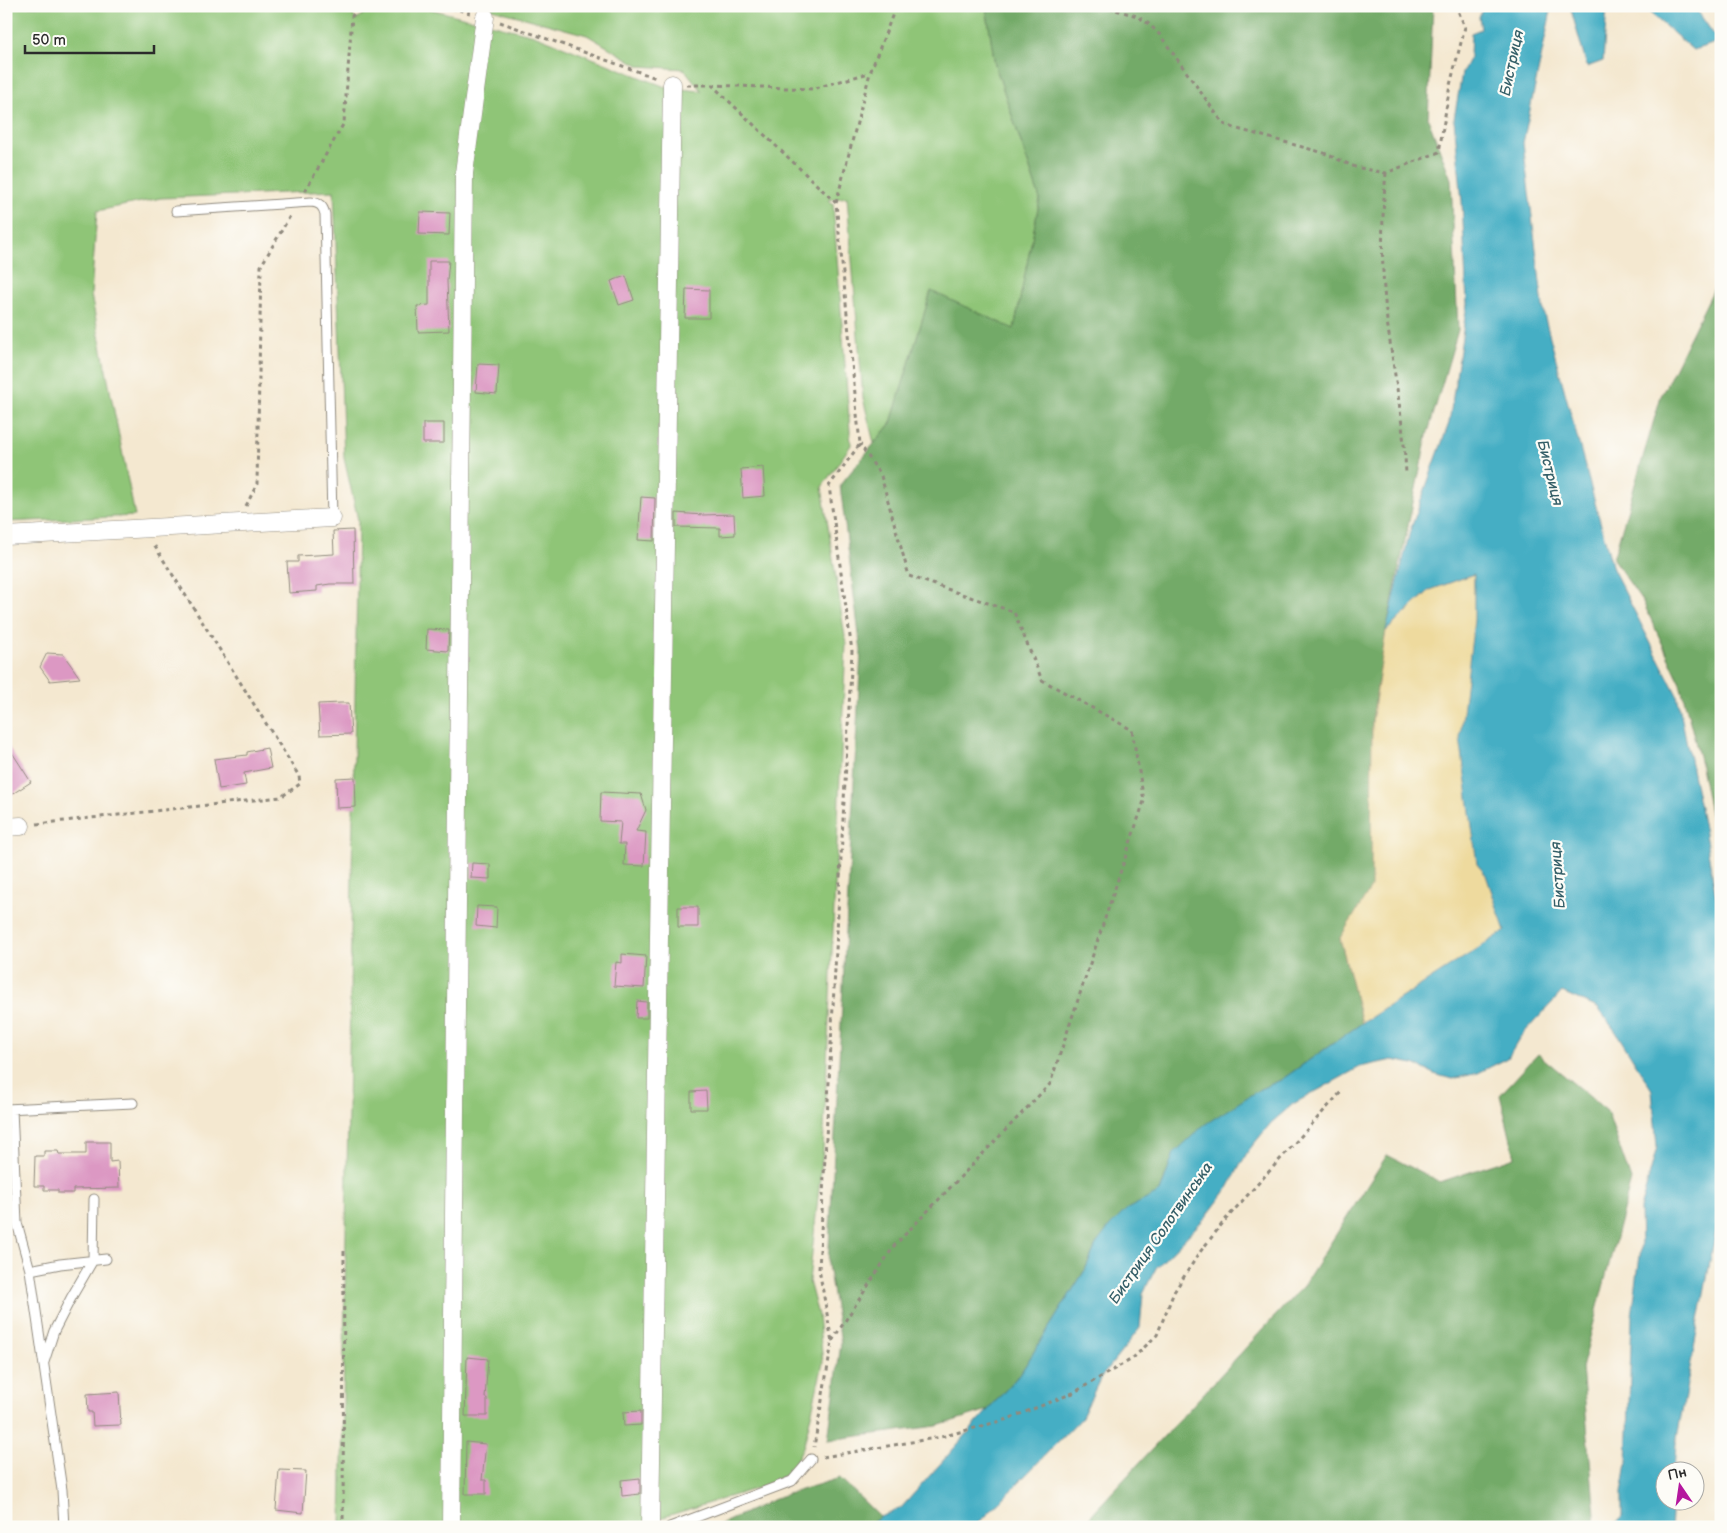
<svg xmlns="http://www.w3.org/2000/svg" width="1727" height="1533" font-family="'Balsamiq Sans',sans-serif">
  <rect width="100%" height="100%" fill="#fdfcf7"/>
  <filter id="ink" filterUnits="userSpaceOnUse"><feTurbulence type="fractalNoise" baseFrequency=".02" numOctaves="2"/><feDisplacementMap in="SourceGraphic" scale="10" xChannelSelector="R" yChannelSelector="G"/><feConvolveMatrix kernelMatrix="1 2 1 2 8 2 1 2 1" color-interpolation-filters="sRGB"/></filter>
  <filter id="wash" filterUnits="userSpaceOnUse"><feTurbulence type="fractalNoise" baseFrequency=".0096" numOctaves="4" result="noise"/><feDisplacementMap in="SourceGraphic" scale="20" xChannelSelector="R" yChannelSelector="G"/><feGaussianBlur stdDeviation="1.12" result="paint"/><feColorMatrix in="noise" values="0 0 0 0 0 0 0 0 0 0 0 0 0 0 0 0 0 1.4 0 .05"/><feComposite in="paint" operator="in"/></filter>
  <g filter="url(#wash)">
    <rect width="100%" height="100%" fill="#f4e8d0"/>
    <path fill="#8fc577" stroke="#5d7851" d="M6,6H348L356,20L374,6H418L534,35L668,88L702,91L684,69L640,66L587,35L481,6H986L995,65L1040,199L1014,330L931,291L891,423L874,443L863,398L847,197L829,200L833,204L851,445L822,487L846,643L823,1150L809,1281L818,1315L823,1363L804,1445L790,1473L761,1487L631,1527H341L358,520L344,458L334,191L161,198L97,211L91,295L135,516L6,522Z"/>
    <path fill="#73aa68" stroke="#4f6a4a" d="M986,6H1433L1428,119L1451,179L1458,330L1427,436L1386,631L1372,721V888L1340,938L1362,1023L1281,1080L1260,1089L1167,1172L1160,1192L1146,1201L1097,1243L1085,1270L1020,1374L988,1410L937,1426L828,1440L841,1343L828,1265L861,651L840,485L891,423L931,291L1014,329L1040,199L995,65Z
      M1721,274V870L1699,756L1679,680L1643,602L1613,559L1661,396Z
      M1538,1054L1607,1111L1631,1180L1582,1368L1596,1527H1080L1303,1286L1387,1155L1440,1182L1515,1157L1500,1095Z
      M840,1478L880,1517L867,1527H715L781,1496Z"/>
    <path fill="#eeda9e" stroke="#8c8264" d="M1474,574L1477,864L1486,875L1506,931L1362,1023L1340,938L1371,888L1372,721L1386,631L1430,590Z"/>
    <path fill="#45aec4" stroke="#386c78" d="M1483,6H1552L1523,143L1544,315L1613,569L1677,695L1704,828L1721,926V1161L1717,1225L1676,1443L1674,1470H1664V1500L1672,1501L1670,1527H1611L1622,1517V1493L1627,1463L1632,1316L1641,1248L1640,1209L1657,1147L1652,1090L1616,1032L1598,1008L1562,992L1521,1036L1508,1058L1478,1073L1452,1079L1434,1074L1414,1064L1392,1060L1360,1067L1293,1104L1271,1123L1248,1151L1228,1188L1206,1217L1156,1268L1143,1293L1140,1328L1100,1379L1082,1417L987,1515L973,1527H867L880,1517L901,1508L1020,1374L1085,1270L1097,1243L1110,1226L1127,1209L1160,1192L1174,1153L1204,1125L1260,1089L1281,1080L1362,1023L1505,931L1486,875L1477,864L1460,738L1474,620V574L1430,590L1386,631L1410,531L1449,423L1467,304L1462,201L1454,119L1462,73L1470,57L1471,33L1481,29L1479,17Z
      M1570,6H1607L1603,61L1587,67Z
      M1642,6H1694L1719,42L1693,50Z"/>
    <g id="blocks">
      <path fill="#dc98c3" d="M420,212L450,213L449,235L419,234Z
        M429,261H449L447,281L449,331L418,332L417,306L429,305Z
        M626,276L634,300L619,305L611,281Z
        M686,289L709,290V318H685Z
        M478,364L499,365L497,394L476,392Z
        M423,423H444V443H423Z
        M763,467L765,496L743,498L741,469Z
        M641,497L655,498L654,541L638,540Z
        M676,513L703,515L734,514L735,535L720,536V528L676,527Z
        M353,530L354,584H330L317,586V591L289,593L287,562H298V556L334,554L333,531Z
        M427,629L449,630L448,651L426,649Z
        M47,653L63,654L80,678L50,681L40,667Z
        M341,703H349L351,734L320,735L318,704Z
        M6,743L31,782L6,798Z
        M267,748L271,768L244,773L246,785L219,789L214,759L247,755V752Z
        M355,777L356,807L337,808L336,778Z
        M601,792L641,794L646,810L636,831L646,832L644,866L624,865L625,844H619L621,822L600,821Z
        M472,863L490,864V879L471,878Z
        M477,906L497,907L496,928L476,926Z
        M678,907H698V927H678Z
        M622,954L646,956L644,988L614,986L616,962L622,963Z
        M637,1001L647,1002V1018H636Z
        M706,1091L707,1109H691V1092Z
        M86,1142H110V1162L118,1161L119,1188L73,1189V1193H58V1190H44V1186H34L35,1156H44V1151H58L59,1154H86Z
        M467,1357L488,1359L485,1398H487V1416H465Z
        M119,1392L121,1425L93,1426L92,1412H88L87,1394Z
        M641,1411V1425L624,1426L623,1412Z
        M466,1442L486,1444L482,1480H486V1494H465Z
        M279,1470L306,1471L303,1513L276,1510Z
        M640,1478V1494L622,1496L621,1480Z"/>
    </g>
  </g>
  <g filter="url(#ink)">
    <use href="#blocks" fill-opacity="0" stroke="#908a7e" stroke-width="1"/>
    <g fill="none" stroke-linecap="round" stroke-linejoin="round">
      <g stroke="#908a7e" stroke-width="11">
        <path id="lane" d="M176,211L311,202C320,203 323,206 325,214L332,518
          M6,1109L133,1103
          M12,1109L17,1223L30,1270L62,1490L64,1527
          M30,1270L60,1264L106,1259
          M44,1362L54,1331L71,1298L93,1260L94,1199
          M670,1527L792,1481L811,1459"/>
      </g>
      <g stroke="#908a7e" stroke-width="19">
        <path id="street" d="M6,536L332,518
          M6,827L21,826
          M451,1527L464,173L485,17
          M650,1527L672,84"/>
      </g>
      <path stroke="#908a7e" stroke-width="3" stroke-dasharray="4 4" stroke-linecap="butt" d="M444,6L470,13
        M1101,6L1137,16L1149,24L1160,35L1217,115L1224,124L1234,128L1324,153L1355,167L1386,173L1439,152L1450,85L1465,27L1456,6
        M500,22L656,78
        M687,85H712L836,203L860,444L829,486L852,651L819,1269L832,1342L814,1447
        M712,85L812,89L869,73
        M1386,173C1381,224 1381,277 1388,328C1395,378 1404,425 1406,475
        M305,191L344,123L352,16L362,6
        M836,203L870,73L896,6
        M246,506L257,484L261,266L290,216
        M37,824L281,797L300,784L299,776L154,545
        M832,1341L894,1246L1050,1084L1144,801L1132,730L1042,680L1014,612L909,576L881,476L860,444
        M823,1457L941,1437L1008,1419L1073,1393L1132,1359L1157,1335L1174,1292L1200,1252L1226,1219L1341,1092
        M343,1527L344,1249"/>
      <use href="#lane" stroke="#fff" stroke-width="9"/>
      <use href="#street" stroke="#fff" stroke-width="18"/>
    </g>
  </g>
  <g text-anchor="middle" dominant-baseline="central" stroke-width="4.5" stroke-linejoin="round" paint-order="stroke">
    <g font-size="15" font-style="italic" fill="#355f68" stroke="#fdfcf7">
      <text transform="translate(1512 63) rotate(-78)">Бистриця</text>
      <text transform="translate(1550 473) rotate(76)">Бистриця</text>
      <text transform="translate(1558 875) rotate(-94)">Бистриця</text>
      <text transform="translate(1161 1233) rotate(-55)">Бистриця Солотвинська</text>
    </g>
  </g>
  <rect width="1727" height="1533" fill="none" stroke="#fdfcf7" stroke-width="25"/>
  <g transform="translate(1680 1486) rotate(347)"><circle r="24" fill="#fdfcf7" stroke="#a9a8a5"/>
  <path d="M0-4L9 19L0 12L-9 19Z" fill="#b5179e"/>
  <text y="-8" font-size="14" font-weight="bold" text-anchor="middle" fill="#2b2b2b">Пн</text>
  </g>
  <path d="M25 45v8h129v-8" fill="none" stroke="#2b2b2b" stroke-width="2.5"/>
  <text x="32" y="45" font-size="15" fill="#2b2b2b" stroke="#fdfcf7" stroke-width="4" paint-order="stroke">50 m</text>
</svg>
